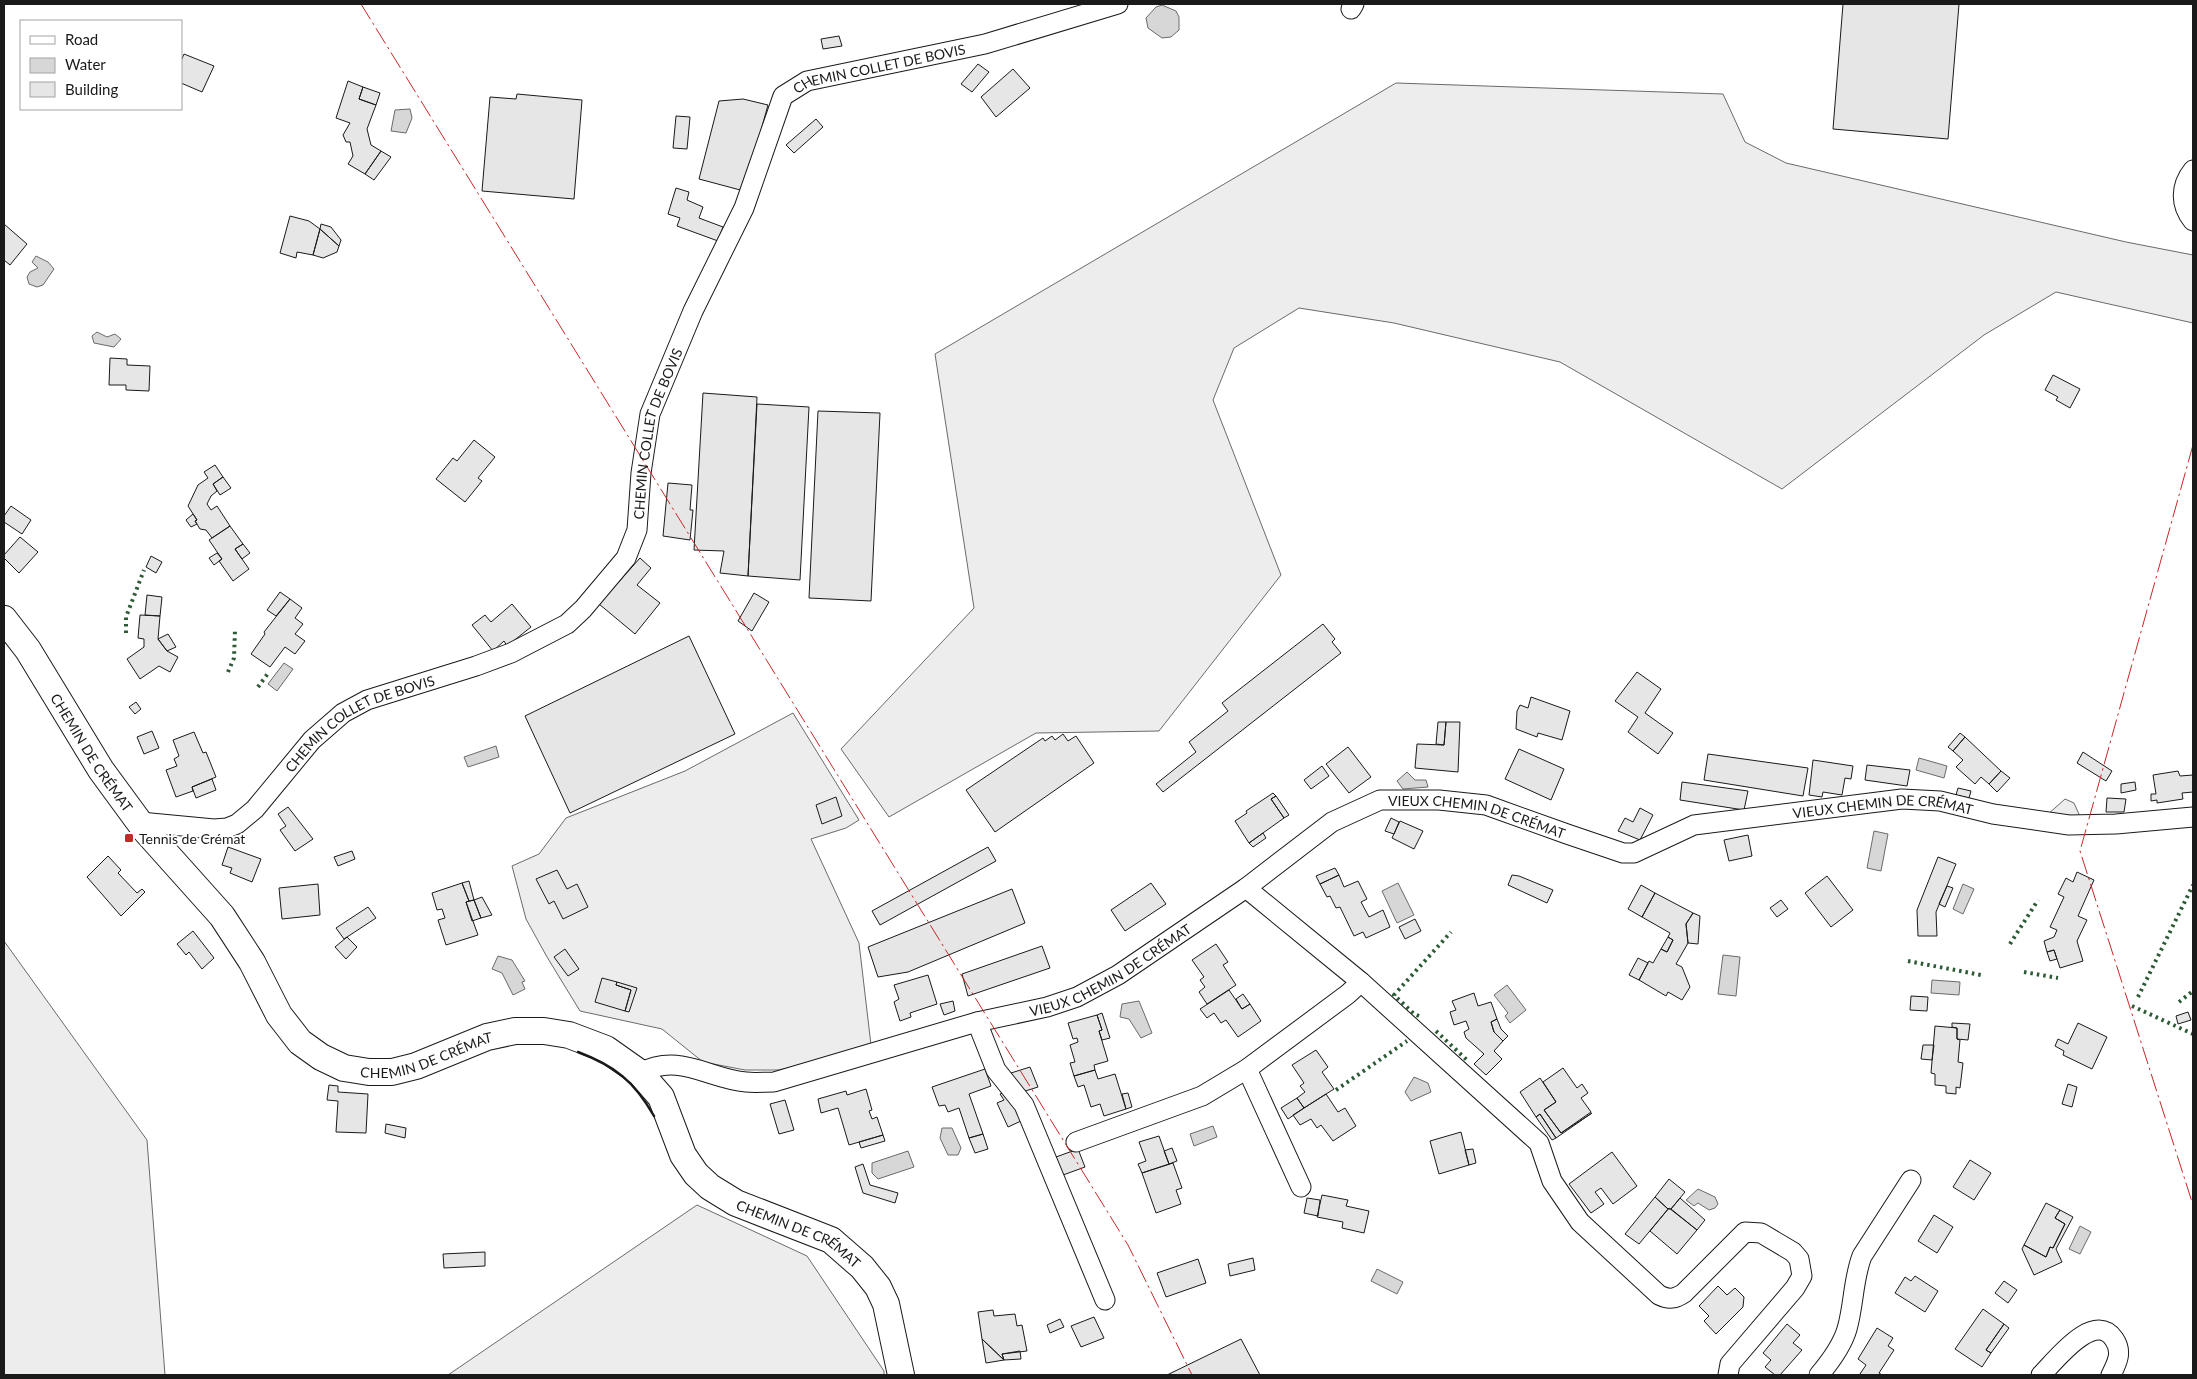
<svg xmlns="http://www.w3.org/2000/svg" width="2197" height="1379" font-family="Lato,sans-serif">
  <rect width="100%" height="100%" fill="#fff"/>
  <path fill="#ededed" stroke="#6a6a6a" d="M1396,83L1723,94L1745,142L1786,163L2126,242L2193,255V323L2056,292L1984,335L1782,489L1560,362L1394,323L1299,308L1234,348L1213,400L1281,575L1159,731L1036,733L889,817L841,749L974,608L935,354Z
    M793,713L859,820L846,828L811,839L859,943L871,1045L808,1064L778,1070H745L703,1062L662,1029L580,1011L547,957L526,919L512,866L539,854L566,818L685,771Z
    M2065,799L2074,803L2082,821L2046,816Z
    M4,941L147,1140L165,1375H4Z
    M697,1205L807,1256L884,1371V1375H448Z"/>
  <path fill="#d7d7d7" stroke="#6a6a6a" d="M1162,5L1176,11L1179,17V30L1171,37L1162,38L1148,28L1146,18L1156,7Z
    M410,109L412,118L406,133L391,131L395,110Z
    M36,256L48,262L54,269L43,285L37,287L29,284L27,277L30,272L38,268L32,262Z
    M97,332L107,337L115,334L121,339L114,347L94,343L92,336Z
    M284,663L293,669L277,691L268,684Z
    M496,746L499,757L468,767L464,757Z
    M1919,758L1947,766L1944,778L1916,770Z
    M1407,772L1415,780H1426L1428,787L1403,789L1397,781Z
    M1874,831L1888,834L1881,871L1867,868Z
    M1398,883L1414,915L1397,923L1382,891Z
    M1963,884L1974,889L1963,914L1953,909Z
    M1723,955L1740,957L1736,996L1718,994Z
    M498,956L512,960L525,981L522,982L525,989L513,995L502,973L492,969Z
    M1932,980L1960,982L1959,995L1931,993Z
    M1507,985L1526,1010L1510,1023L1505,1016L1508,1013L1494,995Z
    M1139,1001L1152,1033L1141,1038L1129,1019L1120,1017L1122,1004Z
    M1414,1077L1428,1083L1431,1092L1411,1101L1405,1092Z
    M1213,1126L1217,1137L1194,1146L1190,1134Z
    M942,1128H952L961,1148L958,1155H948L940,1138Z
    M908,1151L914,1167L878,1179L872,1173V1163Z
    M1698,1189L1715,1197L1718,1204L1715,1208L1709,1210L1698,1203L1694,1206L1686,1200Z
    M2080,1226L2091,1232L2080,1254L2069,1249Z
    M1377,1269L1403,1282L1397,1294L1371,1281Z"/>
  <path fill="#e6e6e6" stroke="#1a1a1a" d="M1843,4H1959L1948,139L1833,129Z
    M839,36L842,46L823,49L821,39Z
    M184,54L214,66L202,92L181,83V61Z
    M978,64L989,72L972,92L961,84Z
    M1013,69L1030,88L996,117L981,97Z
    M348,81L363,87L359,99L376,105L367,129L371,145L381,151L365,174L348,164L353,156L350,142H346L343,135L350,123L336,118Z
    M363,87L380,93L376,105L359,99Z
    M517,94L582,100L574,199L482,191L490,97L516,99Z
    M743,99L768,105L744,191L699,179L719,101Z
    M676,116L690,117L687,149L673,148Z
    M816,119L823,127L794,153L786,145Z
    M381,151L391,157L374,180L365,174Z
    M676,188L689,192L687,200L703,207L699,218L723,227L718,241L677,226L680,218L668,214Z
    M290,216L309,221L320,229L313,255L297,252L296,258L280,253Z
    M4,224L27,244L10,265L4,260Z
    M321,224L331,227L341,240L339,246L320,229Z
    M320,229L339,246L337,252L323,258L313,255Z
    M110,358L127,359V365L150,366L149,391L126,390V385H109Z
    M2053,375L2080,389L2070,408L2056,400L2058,397L2045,390Z
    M703,393L757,397L748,576L720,573L724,551L694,550Z
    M757,404L809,407L800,580L748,576Z
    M818,411L880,413L871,601L809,598Z
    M474,440L495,457L478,478L482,481L465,502L436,479L453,458L457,461Z
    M215,465L223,477L213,484L217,491L211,496L207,504L211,510L217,506L230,526L212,538L206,530L200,529L195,521L197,520L188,506L198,485L208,478L204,472Z
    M223,477L231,488L220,495L213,484Z
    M668,483L692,485L690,510H693L690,540L663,536Z
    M11,506L31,520L22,534L4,522V516Z
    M193,514L197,520L195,521L197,524L191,527L186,520Z
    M230,526L243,544L235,549L249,569L233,581L219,561L222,559L209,540Z
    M20,537L38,552L19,573L4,558V555Z
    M243,544L250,553L242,559L235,549Z
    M217,553L222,559L214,565L209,558Z
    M151,556L162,562L156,573L146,567Z
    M640,558L651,568L637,585L660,603L635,634L599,604Z
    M280,592L290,599L276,616L267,610Z
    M754,593L769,602L752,631L738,621Z
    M147,595L162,597L160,616L145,615Z
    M290,599L302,608L295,618L303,624L295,634L305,641L295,654L285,647L270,667L251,654L265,634L264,632Z
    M512,604L531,627L507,646L504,641L493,651L472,625L485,615L491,622Z
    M140,615L160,616L158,639L167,651L178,657L170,672L159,666L140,679L127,659L144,647V639L138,638Z
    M1323,624L1335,639L1332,642L1341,653L1163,792L1156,784L1196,752L1189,742L1228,711L1222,703Z
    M168,634L176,647L167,651L158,639Z
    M689,636L735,734L570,813L525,716Z
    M1637,672L1661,689L1645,713L1673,733L1658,754L1628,732L1638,717L1615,701Z
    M1531,697L1570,711L1562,740L1538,733L1537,737L1516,729L1517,711L1520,705L1528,708Z
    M136,702L141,709L135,714L129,707Z
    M1438,722H1446L1444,745L1436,744Z
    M1446,722H1460L1458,772L1415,768L1417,744L1444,745Z
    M152,731L159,748L144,754L137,737Z
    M194,732L203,753L206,752L216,777L192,787L193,791L176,797L166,770L177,766L174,759L179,756L173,740Z
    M1960,733L1965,737L1953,751L1948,747Z
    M1063,734L1068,741L1076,736L1094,763L995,832L966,790L1043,738L1045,741L1052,736L1055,740Z
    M1965,737L2001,771L1989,784L1981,777L1975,784L1956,767L1963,760L1953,751Z
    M1348,747L1371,777L1349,793L1326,764Z
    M1519,749L1564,769L1551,800L1505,779Z
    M2083,752L2112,771L2106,781L2077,763Z
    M1708,754L1808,768L1803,796L1704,780Z
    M1813,760L1853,766L1851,779L1845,778L1842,795L1823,792L1822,797L1809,795Z
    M1867,765L1910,770L1907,786L1865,780Z
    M1322,766L1329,776L1311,789L1304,780Z
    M2001,771L2010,778L1997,792L1989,784Z
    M2178,771L2180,776L2193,775V792L2182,793L2183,799L2157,803V800L2151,801V794H2156L2153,775Z
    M212,779L216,790L196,798L192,787Z
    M1682,782L1748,791L1744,810L1680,800Z
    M2135,782L2136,790L2121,793V784Z
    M1958,788L1971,791L1969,798L1956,795Z
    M1273,793L1276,796L1271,799L1284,818L1249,843L1235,821L1247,813L1246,811Z
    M1276,796L1289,815L1284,818L1271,799Z
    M836,797L842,816L822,824L816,805Z
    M2107,798L2126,799L2124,812H2106Z
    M288,807L313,839L295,851L280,830L286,826L278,814Z
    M1640,808L1653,815L1640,840L1618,831L1625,818L1633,822Z
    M1391,818L1399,822L1394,834L1385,831Z
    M1400,821L1423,831L1414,849L1392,838Z
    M1263,833L1266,838L1253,847L1249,843Z
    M1748,835L1752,856L1729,861L1724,840Z
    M228,847L261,859L252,882L230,873L232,868L222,865Z
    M988,847L996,861L880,925L872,911Z
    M352,851L355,859L338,866L334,857Z
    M108,856L121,870L118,873L137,893L142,889L145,892L121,916L87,877Z
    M1938,857L1956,864L1936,912L1937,936H1918L1917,910Z
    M1335,868L1339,875L1320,884L1316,876Z
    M557,870L567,889L577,884L588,907L563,919L554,901L549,904L536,879Z
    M2077,872L2094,880L2078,916L2087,920L2077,941L2083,961L2060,968L2054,950L2047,952L2044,941L2054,937L2057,930L2050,927L2064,897L2058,894L2066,878L2073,882Z
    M1339,875L1344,887L1358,881L1367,899L1361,902L1369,917L1383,910L1390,927L1366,938L1363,932L1354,936L1340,907L1336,908L1330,896L1327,897L1320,884Z
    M1512,875L1519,876L1553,890L1547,903L1508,885Z
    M1827,876L1853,910L1831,927L1805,893Z
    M469,881L474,900L469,901L462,883Z
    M462,883L469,901L466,902L478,935L446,945L438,920L445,918L442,909L437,910L432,893Z
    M1151,883L1166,904L1125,931L1111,910Z
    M318,884L320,915L282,919L279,888Z
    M1641,885L1655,893L1642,917L1628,909Z
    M1947,886L1953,888L1945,907L1939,904Z
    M1012,889L1025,923L908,972L878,977L868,947Z
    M1655,893L1693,913L1686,924L1688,943L1676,964L1682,967L1690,987L1682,1000L1668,992L1666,996L1639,980L1649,961L1653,963L1661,949L1667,952L1673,940L1668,937L1670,933L1642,917Z
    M482,897L492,915L481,918L474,900Z
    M474,900L481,918L472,921L466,902Z
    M1781,900L1788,909L1777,917L1770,908Z
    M368,907L376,918L344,939L336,928Z
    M1693,913L1700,916L1698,944L1688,943L1686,924Z
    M1415,919L1421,931L1405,939L1399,927Z
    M193,931L214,958L202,969L189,952L186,955L177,944Z
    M347,937L357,947L346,959L335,947Z
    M1668,937L1673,940L1667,952L1661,949Z
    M1216,944L1228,962L1223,965L1236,985L1207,1004L1199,992L1205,987L1200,980L1204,977L1192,960Z
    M1042,946L1050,968L968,996L962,974Z
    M565,949L579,969L568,976L554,957Z
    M2054,950L2057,959L2050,961L2047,952Z
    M1638,958L1648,963L1639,980L1629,975Z
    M928,975L937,1004L910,1013L911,1017L900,1021L894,1002L899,999L894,985Z
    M602,978L617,982L616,985L631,990L625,1011L595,1002Z
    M617,982L637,988L629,1012L625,1011L631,990L616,985Z
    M1229,990L1242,1009L1250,1004L1261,1021L1238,1037L1226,1020L1221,1023L1214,1013L1207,1018L1200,1009Z
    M1474,993L1478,1006L1491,1002L1497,1019L1491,1022L1494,1032L1503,1041L1494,1051L1502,1059L1486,1075L1474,1064L1484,1054L1466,1038L1464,1032L1469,1029L1466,1021L1454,1025L1450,1012L1456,1010L1452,1001Z
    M1243,994L1250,1004L1242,1009L1236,999Z
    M1911,996L1928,997L1927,1011L1910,1010Z
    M953,1001L955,1011L944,1015L940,1004Z
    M2188,1012L2191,1020L2178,1024L2176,1016Z
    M1102,1013L1110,1038L1102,1040L1099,1031L1102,1030L1097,1015Z
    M1097,1015L1102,1030L1099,1031L1108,1061L1094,1065L1095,1070L1074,1076L1070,1063L1075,1062L1070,1045L1078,1042L1077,1038L1073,1039L1068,1023Z
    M1497,1019L1501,1029L1508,1036L1503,1041L1494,1032L1491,1022Z
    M1952,1023L1970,1024L1968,1040L1957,1039V1028L1952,1027Z
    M2078,1023L2107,1037L2092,1069L2063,1055L2064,1051L2055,1046L2058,1039L2068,1044Z
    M1935,1026L1957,1028V1039L1960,1040L1958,1062L1963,1063L1960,1088L1956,1087V1094L1946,1093V1086L1935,1085V1074L1931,1073Z
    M1923,1045H1934L1932,1060L1921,1059Z
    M1316,1050L1328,1067L1322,1072L1334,1089L1304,1108L1297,1098L1305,1092L1300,1086L1304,1083L1292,1065Z
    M1030,1067L1038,1087L1019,1093L1011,1073Z
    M1563,1068L1577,1088L1582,1084L1588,1093L1581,1098L1591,1112L1561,1133L1544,1110L1556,1102L1543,1082Z
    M985,1069L991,1086L969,1094L983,1134L969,1138L959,1108L948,1112L945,1105L939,1106L932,1087Z
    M1095,1070L1098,1079L1115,1074L1126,1109L1104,1116L1100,1104L1091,1107L1084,1085L1078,1087L1074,1076Z
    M1540,1078L1556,1102L1544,1110L1561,1133L1592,1113L1556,1138L1540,1114L1536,1117L1520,1092Z
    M2068,1084L2077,1087L2072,1107L2062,1104Z
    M329,1085L338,1086V1092L368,1094L366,1133L336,1132L338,1101L327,1100Z
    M866,1089L872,1110L869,1111L872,1119L877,1117L883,1135L849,1145L838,1108L821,1113L818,1099L846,1091L847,1095Z
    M1007,1091L1021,1121L1008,1127L997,1103L1004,1100L1000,1094Z
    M1128,1093L1132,1107L1126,1109L1122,1094Z
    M1326,1094L1338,1112L1345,1108L1356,1126L1333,1141L1321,1125L1317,1128L1311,1119L1300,1125L1293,1115Z
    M1297,1098L1304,1108L1288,1119L1281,1108Z
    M785,1100L794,1130L779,1134L770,1104Z
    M1540,1114L1556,1138L1552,1140L1536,1117Z
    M386,1124L406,1128L405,1138L385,1133Z
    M1461,1132L1469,1165L1439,1174L1430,1141Z
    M983,1134L988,1149L975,1153L969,1138Z
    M883,1135L885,1141L861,1148L859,1142Z
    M1159,1136L1169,1164L1142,1173L1138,1164L1146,1161L1139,1142Z
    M1172,1148L1177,1161L1169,1164L1164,1151Z
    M1078,1149L1085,1167L1063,1175L1056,1157Z
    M1473,1149L1476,1163L1469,1165L1465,1150Z
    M1612,1152L1637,1186L1613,1204L1601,1188L1595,1192L1604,1204L1591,1213L1569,1184Z
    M1970,1160L1991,1173L1974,1200L1953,1187Z
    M1173,1163L1182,1188L1176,1190L1181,1204L1156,1213L1142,1173Z
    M863,1164L870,1185L898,1193L895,1203L863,1193L855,1167Z
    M1669,1179L1685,1192L1671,1209H1668L1655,1197Z
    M1322,1195L1348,1200L1346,1206L1369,1211L1364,1233L1342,1228L1343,1222L1317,1217Z
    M1655,1197L1668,1209L1639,1244L1625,1234Z
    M1307,1198L1320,1200L1318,1216L1304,1213Z
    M1680,1198L1705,1220L1697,1230L1671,1209Z
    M2046,1203L2060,1210L2055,1218L2065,1224L2053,1248L2050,1247L2046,1257L2024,1245Z
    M1669,1208L1697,1230L1677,1254L1650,1231Z
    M2060,1210L2073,1217L2056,1249L2062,1262L2034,1275L2022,1249L2024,1245L2046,1257L2050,1247L2053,1248L2065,1224L2055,1218Z
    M1934,1215L1953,1227L1937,1253L1918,1241Z
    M485,1252V1266L444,1268L443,1254Z
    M1253,1258L1255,1270L1230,1276L1228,1264Z
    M1198,1259L1206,1283L1166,1297L1157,1273Z
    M1915,1276L1938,1291L1925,1312L1895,1293L1905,1277L1911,1281Z
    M2004,1281L2017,1290L2008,1303L1995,1293Z
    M1718,1286L1727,1295L1735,1288L1744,1297L1743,1307L1716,1334L1704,1321L1709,1316L1699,1306Z
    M1983,1309L2004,1324L1986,1350L1991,1353L1982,1367L1955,1349Z
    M993,1310L994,1316L1015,1314L1017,1326L1022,1325L1027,1351L1002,1354L1004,1360L982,1339L978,1312Z
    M1094,1317L1104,1338L1081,1347L1071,1326Z
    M1060,1319L1064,1327L1050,1333L1047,1325Z
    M1787,1324L1800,1335L1793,1343L1802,1350L1780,1375H1775L1765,1367L1771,1360L1763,1353Z
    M2004,1324L2009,1328L1991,1353L1986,1350Z
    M1877,1328L1893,1338L1888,1346L1894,1350L1879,1373L1882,1375H1863L1860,1374L1866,1365L1858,1359Z
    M982,1339L1004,1360L986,1363Z
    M1241,1339L1260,1375H1167Z
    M1020,1351L1021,1359L1004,1360L1002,1354Z"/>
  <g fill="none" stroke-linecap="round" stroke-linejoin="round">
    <g stroke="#1a1a1a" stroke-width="21">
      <g id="street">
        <path d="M1351,9L1354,4"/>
        <path d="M2193,170C2180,186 2180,205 2193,221"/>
        <path id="s1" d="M140,822L214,829L227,828L237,824L255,809L312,740L343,713L367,700L476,666L511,653L567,624L583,609L626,558L637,530L641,473L650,414L693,311L744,208L783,96L807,81L985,44L1118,4"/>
        <path d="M1246,888L1361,982L1539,1143L1552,1181L1580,1222L1659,1295C1669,1300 1675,1299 1684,1293L1745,1232L1761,1233L1793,1252L1799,1259L1802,1276L1795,1288L1730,1364L1728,1375"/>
        <path d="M977,1022L996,1070L1024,1105L1105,1300"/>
        <path d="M1247,1069L1301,1187"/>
        <path id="s2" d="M640,1073C679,1052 709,1079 746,1082C755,1083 765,1082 774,1082L977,1022L1047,1007L1077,997L1118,975L1246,888L1332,822L1380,800H1439L1486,805L1567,834L1623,853H1634L1694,825L1902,799L1940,801L1993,814L2069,825L2116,824L2193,817"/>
        <path d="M1076,1142L1202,1096L1247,1069L1348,994L1361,982"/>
        <path d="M1819,1375C1830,1362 1842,1346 1847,1329C1854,1305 1853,1279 1862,1256L1911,1180"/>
        <path d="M2041,1375C2056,1360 2094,1310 2114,1339C2123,1352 2117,1363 2111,1375"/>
      </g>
    </g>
    <g stroke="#1a1a1a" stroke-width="28">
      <g id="secondary">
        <path id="s3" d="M4,619L28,650L101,770L145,830L222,916L252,962L279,1015L300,1042L321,1057L344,1068L369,1072H392L416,1066L487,1037L515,1031H544L569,1035L606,1049L640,1073L661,1097L683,1155L696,1174L710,1187L736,1203L831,1240L862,1267L878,1287L886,1304L901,1375"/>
      </g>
    </g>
    <use href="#street" stroke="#fff" stroke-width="19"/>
    <use href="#secondary" stroke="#fff" stroke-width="26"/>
    <path stroke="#2b5a34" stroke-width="4" stroke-dasharray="2.5 4" stroke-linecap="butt" d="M126,633V617L144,570
      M228,672L234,658L235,630
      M258,687L269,672
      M2010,944L2038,900
      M1908,961L1981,975
      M2024,972L2058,978
      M2138,997L2193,885
      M2179,1002L2193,991
      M2132,1006L2193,1034
      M1419,1016L1414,1014L1394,995L1451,932
      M1436,1031L1469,1062
      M1336,1090L1407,1041"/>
    <path stroke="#1a1a1a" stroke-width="2.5" d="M578,1052C615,1066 634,1081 654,1116"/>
    <path stroke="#c62828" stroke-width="1" stroke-dasharray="18 4 2.5 4" stroke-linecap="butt" d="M361,4L1128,1245L1192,1375
      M2193,445L2080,851L2193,1205"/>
  </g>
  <rect fill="#c62828" stroke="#fff" stroke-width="2" x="124" y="833" width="10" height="10" rx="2.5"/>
  <g text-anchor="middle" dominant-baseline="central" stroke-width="4" stroke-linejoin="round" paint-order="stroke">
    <g font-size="14" fill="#1a1a1a" stroke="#fff">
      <text stroke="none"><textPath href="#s1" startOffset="1176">CHEMIN COLLET DE BOVIS</textPath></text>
      <text stroke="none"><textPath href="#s1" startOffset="712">CHEMIN COLLET DE BOVIS</textPath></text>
      <text stroke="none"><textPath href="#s1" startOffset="261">CHEMIN COLLET DE BOVIS</textPath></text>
      <text stroke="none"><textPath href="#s3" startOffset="160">CHEMIN DE CRÉMAT</textPath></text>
      <text stroke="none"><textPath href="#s2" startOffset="1334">VIEUX CHEMIN DE CRÉMAT</textPath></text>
      <text stroke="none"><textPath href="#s2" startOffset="914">VIEUX CHEMIN DE CRÉMAT</textPath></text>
      <text stroke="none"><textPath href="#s2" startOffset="494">VIEUX CHEMIN DE CRÉMAT</textPath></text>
      <text stroke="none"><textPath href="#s3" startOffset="655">CHEMIN DE CRÉMAT</textPath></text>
      <text stroke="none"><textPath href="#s3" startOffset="1120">CHEMIN DE CRÉMAT</textPath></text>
    </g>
    <g font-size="14" fill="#1a1a1a" stroke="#fff" text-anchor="start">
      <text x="139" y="838">Tennis de Crémat</text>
    </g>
  </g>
  <rect width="2197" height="1379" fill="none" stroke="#1a1a1a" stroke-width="10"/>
  <rect x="20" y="20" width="162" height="90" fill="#ffffff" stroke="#a3a3a3"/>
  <rect x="30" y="36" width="25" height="8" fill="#ffffff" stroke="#a3a3a3"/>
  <text x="65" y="45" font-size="15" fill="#1a1a1a">Road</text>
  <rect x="30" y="58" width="25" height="15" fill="#d7d7d7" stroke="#a3a3a3"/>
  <text x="65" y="70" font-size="15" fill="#1a1a1a">Water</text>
  <rect x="30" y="82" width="25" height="15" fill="#e6e6e6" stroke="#a3a3a3"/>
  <text x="65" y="95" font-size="15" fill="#1a1a1a">Building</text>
</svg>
